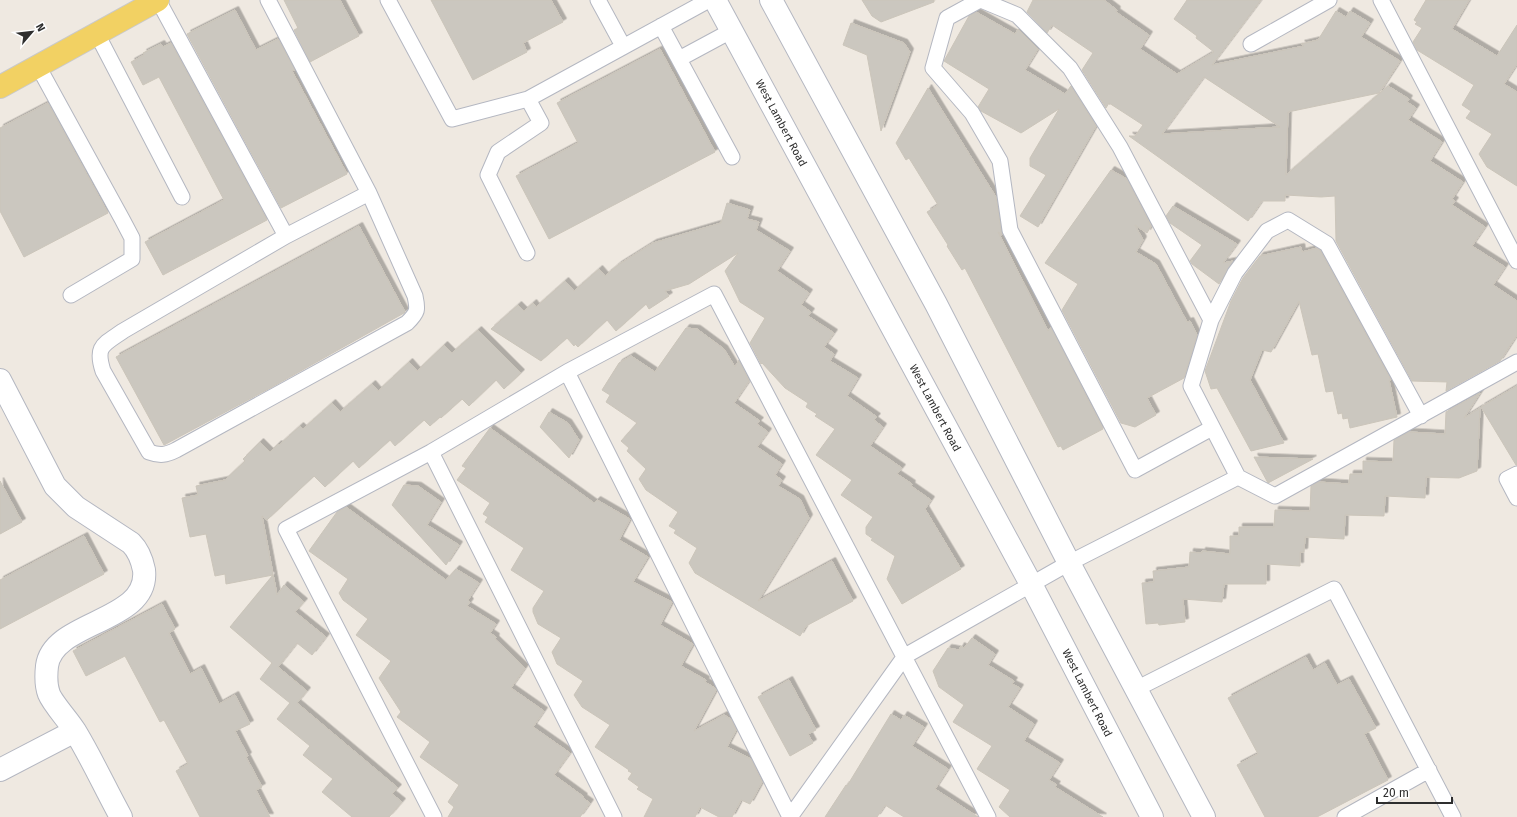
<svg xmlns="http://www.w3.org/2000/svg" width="1517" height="817" font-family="'Fira Sans',sans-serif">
  <defs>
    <filter id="shadow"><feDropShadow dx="3.5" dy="-3.5" stdDeviation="0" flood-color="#0004"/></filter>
  </defs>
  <rect width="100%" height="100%" fill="#efe9e1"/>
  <path fill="#cbc7bf" stroke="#cbc5ba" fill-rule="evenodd" filter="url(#shadow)" d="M284,0H340L359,36L310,62L294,30L298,28Z
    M431,0H551L563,22L523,43L527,52L473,80Z
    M862,0H934V2L881,22L872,16Z
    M1033,0H1104L1117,10L1116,12L1149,35L1140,49L1177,74L1214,52L1196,38L1197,36L1174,19L1187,0H1261L1212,65L1304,46L1301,44L1318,40L1336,11L1346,17L1350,11L1370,23L1361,37L1400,61L1379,93L1288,112L1286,175L1388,86L1409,99L1407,102L1416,108L1408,120L1442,142L1430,161L1463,182L1452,199L1455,201L1452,205L1485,227L1472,246L1505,267L1493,285L1517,301V335L1500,361L1446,391L1447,382L1412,381L1336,241L1335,196L1321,197L1285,195V201H1262L1248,221L1129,136H1135L1143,125L1109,103L1106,108L1082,70L1093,53L1052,25L1047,33L1027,12ZM1204,77L1280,127L1162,134Z
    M1426,0H1469L1452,29L1497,56L1517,25V64L1504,84L1517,92V186L1487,167L1479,154L1492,134L1466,118L1471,111L1462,105L1474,85L1417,50L1413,42L1422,28L1415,24L1417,22L1414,20Z
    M235,10L256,50L278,39L295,70L292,71L347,174L281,208L187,34Z
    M976,12L1015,34L1018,29L1038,49L1025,70L1065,94L1071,86L1096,126L1038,227L1020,216L1046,175L1030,166V158L1059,109L1021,133L981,111L978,107L989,89L944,61L969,16Z
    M851,23L904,43L910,52L881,131L867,55L843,45Z
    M171,43L267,220L163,275L145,242L224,200L159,77L143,85L131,62L144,55L143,53L161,44L163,47Z
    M660,49L715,152L549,239L516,176L578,143L557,103Z
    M928,88L996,197L1002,235L998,232L1048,331L1051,327L1103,429L1063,450L1061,446L1058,447L965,268L962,270L947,246L948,245L927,212L938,205L909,158L906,160L896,143Z
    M48,103L108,213L24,257L0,211V128Z
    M1111,170L1127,179L1151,226L1147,233L1135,225L1143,240L1136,252L1156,264L1187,322L1190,321L1197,335L1184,378L1147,398L1156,415L1135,427L1121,423L1062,310L1078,284L1045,263Z
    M727,203L750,210L747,219L759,222L756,230L790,251L777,271L809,293L801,305L811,312L808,316L834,333L824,347L834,354L830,361L858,378L847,396L877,417L874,420L883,427L870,446L902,468L897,474L912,484L911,486L931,500L925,509L961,569L902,604L887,579L895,556L871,540L873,539L866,534V527L873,517L841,495L852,480L816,455L835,429L815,416L817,414L806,407L808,403L785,388L762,363L761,364L750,343L765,318L740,302L725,271L738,253L689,284L665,291L669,296L649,309L646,304L616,331L607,320L578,347L575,344L574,346L567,338L541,361L491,329L518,305L524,311L533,303L536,307L565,281L574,291L599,269L605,276L618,265L653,243L721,223Z
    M1173,206L1237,244L1223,263L1233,261L1219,284L1192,264L1190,261L1202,245L1170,223L1166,216Z
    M359,226L405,312L404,313L272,387L164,445L116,357Z
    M1301,247L1302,252L1317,248L1320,250L1391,380H1389L1397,417L1350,428L1348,418L1343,419L1342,413L1338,414L1333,391L1326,392L1318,354L1312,355L1299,301L1271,352L1262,350L1250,380L1284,443L1251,451L1217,388L1211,389L1205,371L1231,301L1243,278L1260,256Z
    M686,328L697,329L724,349L735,367L739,360L749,381L734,403L760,421L757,424L768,432L757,447L782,464L775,475L782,480L778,486L800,499L809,518L758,601L832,561L853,601L806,626L800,636L695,573L689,563L697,548L674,533L676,530L669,526L678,512L646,490L639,479L646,469L627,451L629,448L621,441L637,423L606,402L610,395L602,390L619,363L631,356L655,372Z
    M478,330L521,373L504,389L496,380L469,406L462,399L441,418L440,417L430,426L424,420L395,446L390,440L359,468L353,461L325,487L314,476L267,520L262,516L277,595L284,585L304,602L295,612L326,637L312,655L297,643L278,667L307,691L297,703L398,788L392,794L402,802L389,817H352L322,792L333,779L303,755L310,746L277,719L290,703L260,679L272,663L230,627L273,575L226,584L225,574L215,576L206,534L190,537L182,498L198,495L196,486L225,480L245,461L243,459L260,442L270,452L278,444L279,445L300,426L303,429L332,403L340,412L372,384L378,391L409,362L417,371L444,345L452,353Z
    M1517,386V465H1516L1481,407Z
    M1480,393L1464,418L1480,408L1477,471L1459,478L1426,477L1425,498L1385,496L1384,516L1345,515L1344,539L1305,537L1304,552H1300V566L1266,564V584H1224L1222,602L1183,599L1185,622L1159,625L1158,623L1146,624L1142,583L1154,582L1153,571L1189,567L1190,552L1202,553V551L1230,554V536H1239V527H1274L1275,510L1310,511L1311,486L1318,482L1349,484L1350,474H1363V461L1393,462L1394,440L1409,432L1445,434L1446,412Z
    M549,412L568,423L579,440L569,458L540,427Z
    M490,428L594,503L597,500L630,519L619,540L648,557L633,582L672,602L660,625L693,644L681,666L706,680L705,682L715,688L716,690L694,731L724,715L731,719L736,730L727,747L751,759L762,782L750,804L741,800L732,817H719L700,807L695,817H644L653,799L637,789L639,787L628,779L632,773L628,771L629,770L595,747L610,725L582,707L574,695L583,681L557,664L552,652L561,638L538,624L533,612V608L544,591L511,570L524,548L485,522L488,517L483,514L490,503L457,480L466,468L462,466Z
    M1254,457L1313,459L1268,483Z
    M0,481L22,522L0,534Z
    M404,485L418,486L441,502L427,525L459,545L446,565L392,505Z
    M346,507L446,580L456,569L479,583L468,600L470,602L467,606L496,624L490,633L496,637L495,639L525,668L511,688L544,711L533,727L570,753L554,775L584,797L583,798L590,803L580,817H448L454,807L448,802L459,785L420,757L430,742L397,717L401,712L379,678L391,661L356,635L368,619L343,600L339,593L348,579L309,551L337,512Z
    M84,536L104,574L0,629V580Z
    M162,604L175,629L169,633L190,674L201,668L219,704L235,695L250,724L235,731L248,756L246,757L262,787L256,790L270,817H200L176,771L188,764L164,720L160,722L125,656L86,676L73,651Z
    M972,638L995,654L988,665L1014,681L1012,684L1020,688L1008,707L1034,724L1024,741L1060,763L1049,780L1057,785L1055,787L1103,817H1010L999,807L1010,790L977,769L992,746L953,722L964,705L939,687L933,671L948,648L959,650L961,646L964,648Z
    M1306,657L1313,670L1325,663L1337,685L1349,679L1376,728L1364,734L1388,780L1317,817H1265L1237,765L1258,754L1228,698Z
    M789,680L816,730L808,734L813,743L790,756L758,697Z
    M891,714L901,720L904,715L924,727L912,746L948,769L935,789L978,817H904L885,805L877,817H825L846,785L847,786Z"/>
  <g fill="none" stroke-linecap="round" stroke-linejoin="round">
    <g stroke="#b4b7c1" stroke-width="17">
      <path id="lane" d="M158,0L286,236
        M268,0L369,193L415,296C418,310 418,312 407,323L176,450C166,455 160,456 149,452L103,371C95,346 103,345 123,331L286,236L369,193
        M388,0L452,119L528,99L709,0
        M598,0L623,46
        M980,0L947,18L933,68L972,113L1000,161L1010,230L1135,470L1212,428
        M981,0L1017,15L1070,68L1120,147L1211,320L1191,386L1238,477
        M1381,0L1517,261
        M661,26L732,157
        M97,34L182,197
        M1251,44L1329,0
        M679,59L731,31
        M38,66L122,219L132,238V259L71,295
        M527,253L488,175L498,152L541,123L528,99
        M1211,320L1235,273L1267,231L1288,220L1327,244L1421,416
        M567,372L790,817
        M431,452L614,817
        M1517,474L1507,479L1517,498
        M1136,689L1334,589L1453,817
        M434,817L286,529L431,452L567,372L714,294L988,817
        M790,817L905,656L1069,563L1238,477L1275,496L1517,362
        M1345,817L1429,770"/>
    </g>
    <g stroke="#b4b7c1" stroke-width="24">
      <path id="street" d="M0,380L55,486L76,507L131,543C138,550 142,560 144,570C150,623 53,620 47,666C46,675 46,686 49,694C53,704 69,721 75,731C92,759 105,788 121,817
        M0,770L75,731"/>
    </g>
    <g stroke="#b4b7c1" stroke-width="24">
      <path id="secondary" d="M715,0L1032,586L1152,817
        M771,0L936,304L1069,563L1204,817"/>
    </g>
    <g stroke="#c9c9c9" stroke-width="24">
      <path id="primary" d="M0,87L158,0"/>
    </g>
    <use href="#lane" stroke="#fff" stroke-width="15"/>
    <use href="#street" stroke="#fff" stroke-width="22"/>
    <use href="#secondary" stroke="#fff" stroke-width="22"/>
    <use href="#primary" stroke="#f2d163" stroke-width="22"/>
  </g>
  <g text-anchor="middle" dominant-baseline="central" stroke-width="3" stroke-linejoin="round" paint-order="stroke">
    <g font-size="11" fill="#2e2e2e" stroke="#fff">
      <text transform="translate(781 123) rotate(62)">West Lambert Road</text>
      <text transform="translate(935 408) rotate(62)">West Lambert Road</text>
      <text transform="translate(1087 693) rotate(63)">West Lambert Road</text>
    </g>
  </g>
  <g transform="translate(32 32) rotate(62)" stroke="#ffffff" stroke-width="3" paint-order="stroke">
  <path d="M0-3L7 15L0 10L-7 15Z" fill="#2e2e2e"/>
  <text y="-6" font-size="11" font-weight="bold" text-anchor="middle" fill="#2e2e2e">N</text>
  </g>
  <path d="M1377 797v6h75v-6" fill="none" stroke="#2e2e2e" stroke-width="2"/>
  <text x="1383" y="797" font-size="12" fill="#2e2e2e" stroke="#ffffff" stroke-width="3" paint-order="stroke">20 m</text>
</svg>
